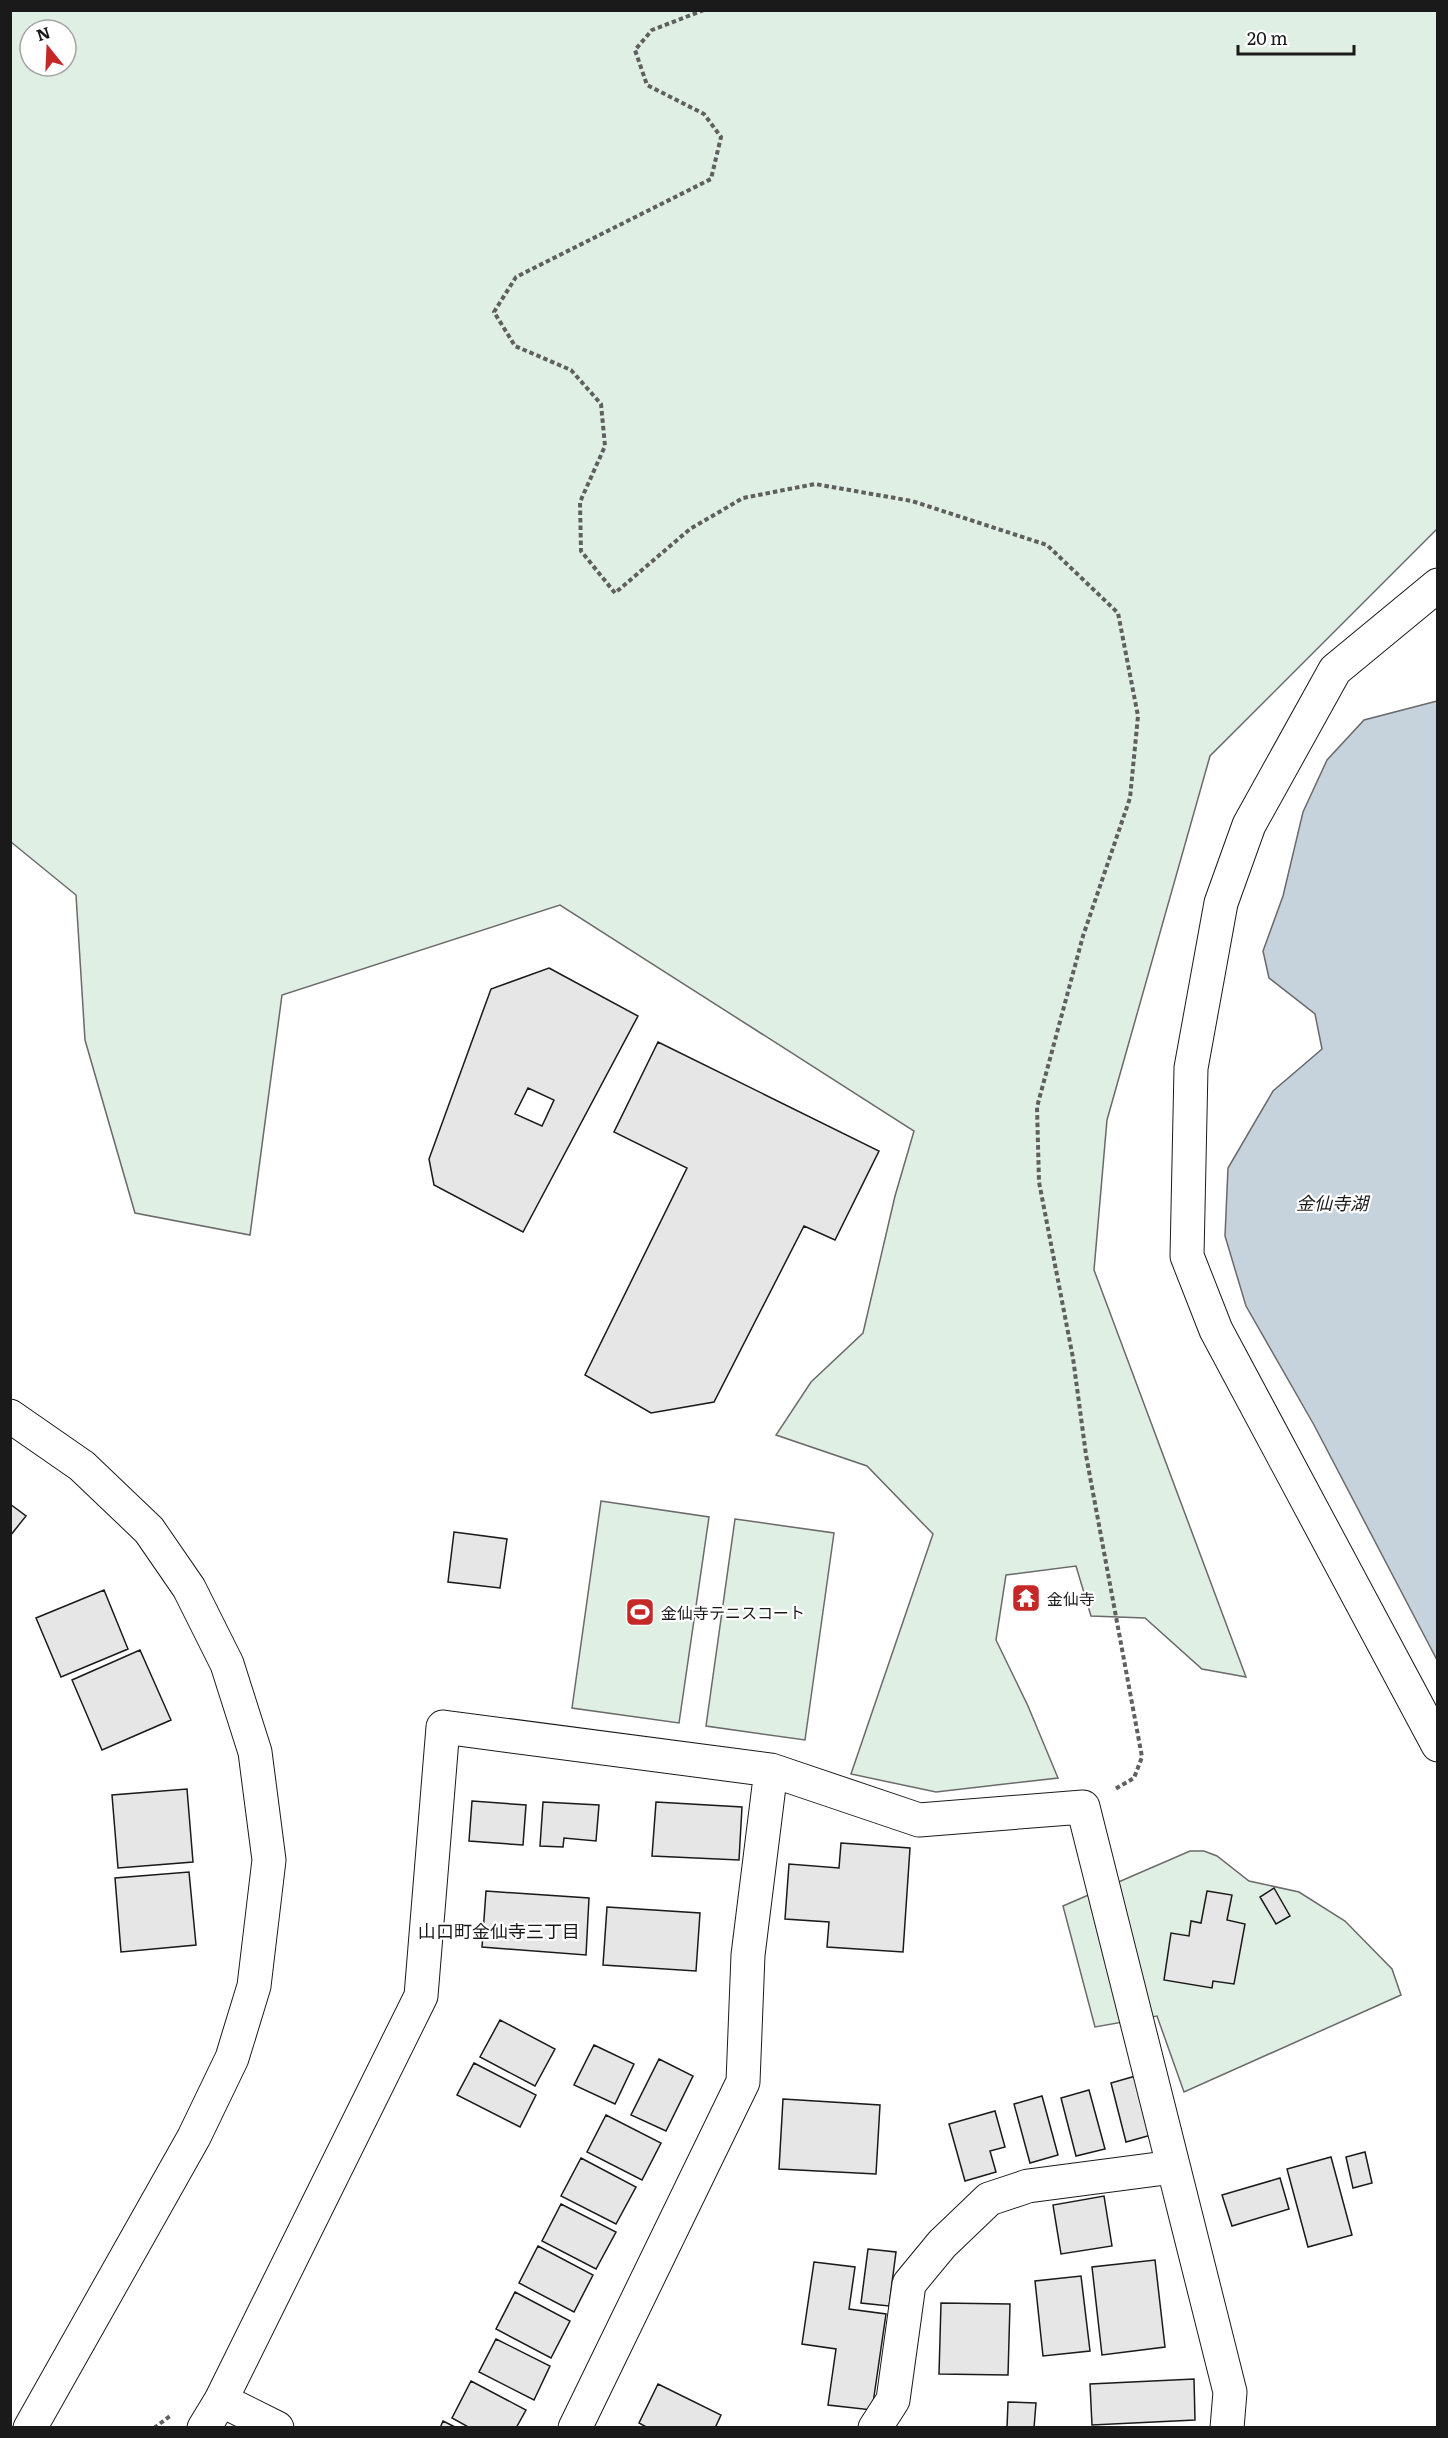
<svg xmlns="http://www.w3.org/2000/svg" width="1448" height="2438" font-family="Literata,'Noto Sans JP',serif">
  <rect width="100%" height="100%" fill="#fff"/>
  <path fill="#e0efe3" stroke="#6a6a6a" stroke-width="1.5" fill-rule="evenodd" d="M10,11H1437V529L1210,756L1107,1120L1094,1270L1246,1677L1202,1669L1145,1618L1091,1616L1076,1566L1006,1575L996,1640L1028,1706L1058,1778L936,1792L851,1774L933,1534L867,1466L776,1435L811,1382L863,1333L895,1196L914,1131L560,905L282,995L250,1235L135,1213L85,1040L76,895L11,842ZM30,30H66V66H30Z
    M601,1501L709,1517L679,1723L572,1708Z
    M735,1519L834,1533L805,1740L706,1726Z
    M1190,1851H1204L1217,1856L1249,1881L1299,1892L1345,1921L1392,1969L1401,1995L1184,2092L1157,2016L1095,2027L1063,1906Z"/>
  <path fill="#c6d2dc" stroke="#6a6a6a" stroke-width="1.5" d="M1437,701H1438L1437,1660L1314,1425L1246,1306L1225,1236L1228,1168L1273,1091L1322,1049L1315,1014L1269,978L1263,951L1283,896L1303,812L1327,760L1364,720Z"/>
  <path fill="#e6e6e6" stroke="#1a1a1a" stroke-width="1.5" fill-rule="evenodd" d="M549,968L638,1016L523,1232L434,1185L429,1159L491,989ZM528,1088L554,1100L542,1126L515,1114Z
    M658,1042L879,1151L835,1240L804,1226L714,1402L651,1413L585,1375L687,1168L614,1132Z
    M10,1504L26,1516L10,1536Z
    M454,1532L507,1539L500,1588L448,1582Z
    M104,1590L128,1649L61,1677L36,1618Z
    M140,1650L171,1720L102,1750L72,1680Z
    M187,1789L193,1862L118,1868L112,1795Z
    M472,1801L526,1805L523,1845L469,1841Z
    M543,1802L599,1805L596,1841L564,1838L563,1847L540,1846Z
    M656,1802L742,1807L739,1860L652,1856Z
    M841,1843L910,1848L903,1952L827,1947L829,1922L785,1919L789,1864L839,1868Z
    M189,1872L196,1945L121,1952L115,1878Z
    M1274,1888L1290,1916L1276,1924L1260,1897Z
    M486,1891L589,1898L586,1955L482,1947Z
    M1207,1891L1232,1895L1227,1920L1245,1924L1234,1984L1213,1981L1212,1988L1164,1980L1171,1933L1189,1936L1191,1921L1201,1923Z
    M607,1907L700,1913L696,1971L603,1965Z
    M500,2020L555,2049L535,2086L480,2057Z
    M594,2045L634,2064L615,2104L574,2085Z
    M659,2059L693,2076L666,2131L631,2115Z
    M474,2063L536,2095L520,2127L457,2095Z
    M1139,2075L1155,2134L1126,2142L1111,2083Z
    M1089,2090L1105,2149L1076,2156L1061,2098Z
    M1042,2096L1058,2155L1030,2163L1014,2104Z
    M783,2099L880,2105L876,2174L779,2169Z
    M995,2111L1005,2147L990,2151L996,2172L965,2181L949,2124Z
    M606,2115L661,2143L642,2180L587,2152Z
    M1365,2152L1372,2183L1353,2188L1346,2157Z
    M1331,2157L1352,2235L1308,2247L1287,2169Z
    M581,2158L636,2187L616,2224L561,2196Z
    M1280,2178L1289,2209L1232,2226L1222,2195Z
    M1104,2196L1112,2246L1061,2254L1053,2205Z
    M561,2204L616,2232L596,2269L542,2241Z
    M538,2246L593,2275L574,2312L519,2283Z
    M868,2249L896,2252L889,2306L861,2303Z
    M1155,2260L1165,2347L1102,2355L1092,2267Z
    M814,2262L855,2267L849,2309L886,2314L872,2410L828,2405L836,2349L802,2344Z
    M1081,2276L1090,2351L1043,2356L1035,2281Z
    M515,2292L570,2321L551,2358L496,2329Z
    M941,2303L1010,2304L1008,2375L939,2374Z
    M496,2339L550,2366L534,2400L479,2372Z
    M1194,2379L1195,2420L1092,2425L1090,2384Z
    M471,2381L526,2410L516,2428H470L452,2418Z
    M658,2384L721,2415L715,2428H648L639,2423Z
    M1008,2402L1036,2403L1034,2428H1007Z
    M443,2421L457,2428H440Z"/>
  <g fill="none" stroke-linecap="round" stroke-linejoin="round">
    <g stroke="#1a1a1a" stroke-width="35">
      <path id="street" d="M1438,585L1335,670L1249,825L1221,903L1191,1068L1187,1256L1216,1330L1438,1745
        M771,1770L919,1820L1083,1807L1230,2392L1227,2428
        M221,2400L277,2428
        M204,2428L221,2400L421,1996L443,1727L771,1770L748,1955L743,2082L575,2428
        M875,2428L893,2400L909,2284L942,2244L989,2199L1028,2186L1173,2167"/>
    </g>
    <g stroke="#1a1a1a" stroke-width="35">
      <path id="secondary" d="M10,1416L82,1466L149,1530L189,1588L227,1664L255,1752L269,1860L254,1986L232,2058L194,2137L30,2428"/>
    </g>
    <path stroke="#5f5f5f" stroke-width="4" stroke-dasharray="4.5 3" stroke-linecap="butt" d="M704,10L652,30L635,50L647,85L704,114L721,137L711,179L516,277L494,312L515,346L571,370L601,404L605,446L580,502L581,551L615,593L690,529L743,498L815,484L912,501L1047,545L1118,613L1138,716L1130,798L1083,936L1037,1107L1039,1182L1073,1358L1086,1455L1142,1757L1134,1778L1115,1789
      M154,2428L170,2416"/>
    <use href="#street" stroke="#fff" stroke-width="33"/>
    <use href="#secondary" stroke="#fff" stroke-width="33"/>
  </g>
  <defs>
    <g id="temple-square" transform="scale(1.5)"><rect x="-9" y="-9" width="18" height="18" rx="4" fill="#c62828" stroke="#fff"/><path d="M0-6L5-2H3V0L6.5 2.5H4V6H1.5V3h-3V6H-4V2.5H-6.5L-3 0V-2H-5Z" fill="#fff"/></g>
    <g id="stadium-square" transform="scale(1.5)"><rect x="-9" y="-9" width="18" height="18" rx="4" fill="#c62828" stroke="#fff"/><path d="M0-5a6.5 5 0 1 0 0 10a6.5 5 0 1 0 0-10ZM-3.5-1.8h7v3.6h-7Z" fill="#fff"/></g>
  </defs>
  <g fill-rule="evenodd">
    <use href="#temple-square" x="1026" y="1598"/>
    <use href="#stadium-square" x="640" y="1612"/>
  </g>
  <g text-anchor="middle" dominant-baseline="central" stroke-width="4.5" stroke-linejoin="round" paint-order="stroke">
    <g font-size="16" fill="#1a1a1a" stroke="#fff" text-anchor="start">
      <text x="1047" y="1598">金仙寺</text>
      <text x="661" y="1612">金仙寺テニスコート</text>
    </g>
    <g font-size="18" font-style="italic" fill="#1a1a1a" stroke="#fff">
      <text x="1332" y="1202">金仙寺湖</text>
    </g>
    <g font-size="18" fill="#1a1a1a" stroke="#fff">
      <text x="499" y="1930">山口町金仙寺三丁目</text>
    </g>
  </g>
  <rect width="1448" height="2438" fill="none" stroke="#1a1a1a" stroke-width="24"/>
  <g transform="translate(48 48) rotate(342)"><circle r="28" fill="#ffffff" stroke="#a3a3a3" stroke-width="1.5"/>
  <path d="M0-4.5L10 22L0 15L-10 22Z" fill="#c62828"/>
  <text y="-9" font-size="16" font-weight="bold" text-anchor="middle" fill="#1a1a1a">N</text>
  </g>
  <path d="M1238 45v9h116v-9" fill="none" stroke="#1a1a1a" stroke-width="3"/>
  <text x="1247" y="45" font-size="18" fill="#1a1a1a" stroke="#ffffff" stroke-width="4.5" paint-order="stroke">20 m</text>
</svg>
